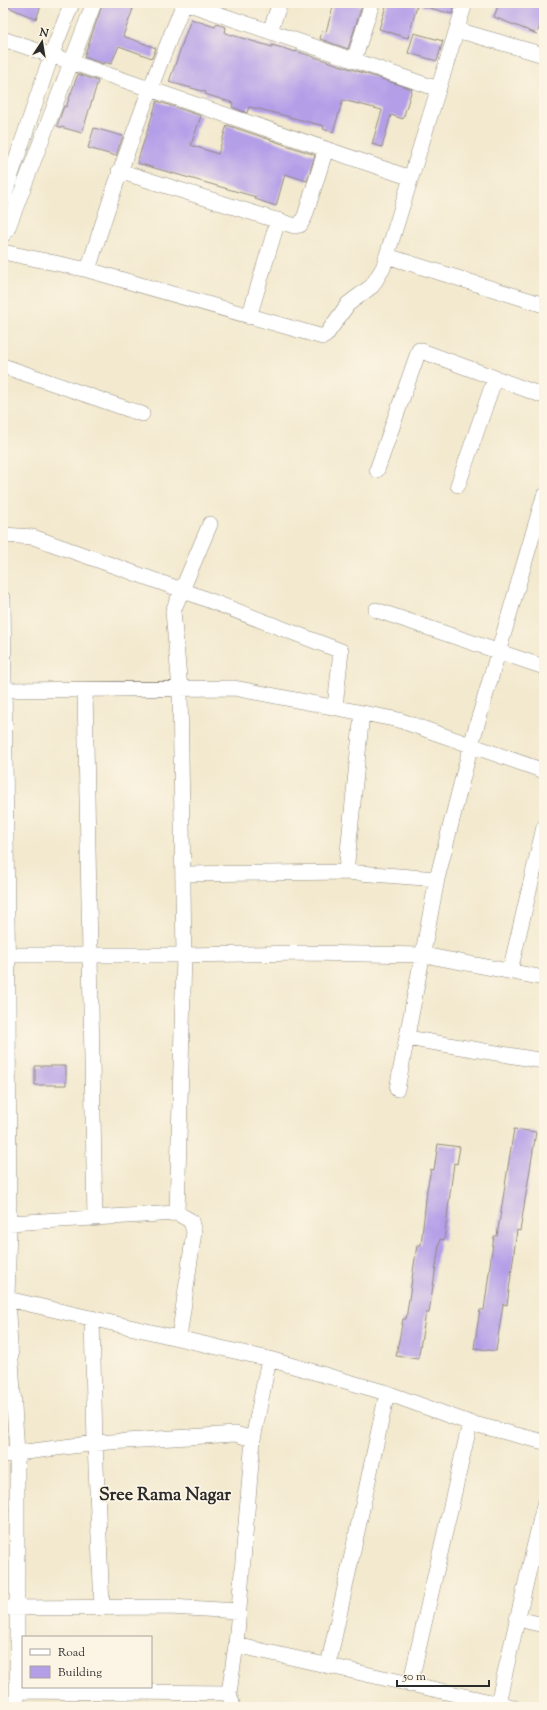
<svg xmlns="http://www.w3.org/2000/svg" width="547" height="1710" font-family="'Sorts Mill Goudy',serif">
  <rect width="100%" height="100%" fill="#fcf5e5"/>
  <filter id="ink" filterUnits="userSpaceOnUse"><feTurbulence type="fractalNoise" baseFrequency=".025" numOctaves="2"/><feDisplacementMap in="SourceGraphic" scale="8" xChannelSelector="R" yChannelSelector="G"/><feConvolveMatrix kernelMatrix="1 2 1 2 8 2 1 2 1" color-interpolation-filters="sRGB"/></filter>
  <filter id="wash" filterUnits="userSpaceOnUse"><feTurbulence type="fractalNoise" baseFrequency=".012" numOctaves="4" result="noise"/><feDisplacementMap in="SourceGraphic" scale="16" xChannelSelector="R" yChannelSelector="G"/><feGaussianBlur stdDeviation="0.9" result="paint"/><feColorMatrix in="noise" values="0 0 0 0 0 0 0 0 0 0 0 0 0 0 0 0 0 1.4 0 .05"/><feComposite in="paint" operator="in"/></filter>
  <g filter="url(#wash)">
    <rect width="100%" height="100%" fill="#f3e9cf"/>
    <g id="blocks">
      <path fill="#b39ee8" d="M3,3H42L36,19L3,5Z
        M103,3H116L133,9L123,36L156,48L152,58L119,46L111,64L104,62V64L84,57Z
        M334,3H351L362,6L348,49L320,39L322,31L326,32Z
        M387,3H405L417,6L408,38L379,29Z
        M422,3H449L455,5L452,14L422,6Z
        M499,3H544V13L537,34L494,17Z
        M191,19L215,27L216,24L226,27L225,33L272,47V45L296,52V51L412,89L403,119L391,115L382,147L372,144L382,110L343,100L333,132L323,129L324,126L263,110L249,107L247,113L232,107L233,103L205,94L206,92L169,82Z
        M414,33L443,41L437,61L408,53Z
        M78,74L98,81L82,133L57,126L64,106L66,107Z
        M157,101L201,116L191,145L218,154L227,125L315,155L307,181L285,174L276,206L255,199L256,197L137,163Z
        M94,128L123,136L116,156L88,148Z
        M35,1066H66V1085H35Z
        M514,1129L536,1132L520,1231L517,1230L507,1305L503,1304L496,1351L474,1348L480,1310H484L494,1236H497Z
        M438,1144L460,1147L457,1164L454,1163L444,1240L440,1239L429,1313H426L418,1359L396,1356L403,1319H406L417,1245H421L427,1190L431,1169L434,1170Z"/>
    </g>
  </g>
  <g filter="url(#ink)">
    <use href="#blocks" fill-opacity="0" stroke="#8f8a7d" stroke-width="1"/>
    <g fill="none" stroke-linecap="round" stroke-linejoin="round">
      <g stroke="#8f8a7d" stroke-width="16">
        <path id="minor" d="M186,3L438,89
          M457,30L544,55
          M270,31L280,3
          M3,39L411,178
          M354,60L372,3
          M119,171L295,226L300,225L305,216L326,149
          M3,199L51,56L72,3
          M3,235L7,230L94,3
          M3,252L88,270L323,337L326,335L348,304L372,286L383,268L465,3
          M387,256L544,305
          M88,270C116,179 148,91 184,3
          M249,317L278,220
          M3,366L142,414
          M377,470L419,350L544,396
          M458,485L495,378
          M210,524L173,611L180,689L184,955L304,953L424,955L544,978
          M3,535L33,537L182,590L341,651L335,707
          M3,599L8,997L9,1223L7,1299L17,1453V1707
          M376,610L544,667
          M4,690L234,688L399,720L544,771
          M85,690L95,1219
          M346,872L362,713
          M183,874L346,872L437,879
          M7,955H184L177,1213L9,1223
          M510,971L544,827
          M407,1038L544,1061
          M397,1089L437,879L471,745L544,496
          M177,1213L191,1221L194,1232L179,1338
          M3,1298L269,1359L387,1393L470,1423L544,1442
          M92,1318L95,1443L102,1607
          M3,1455L95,1443L235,1434L253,1439
          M3,1608L170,1607L238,1611
          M517,1619L544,1625
          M236,1645L513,1707
          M328,1666L387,1393
          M410,1685L470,1423
          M17,1691L229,1693
          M233,1707L229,1693L236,1645L253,1439L269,1359
          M497,1707L544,1505"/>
      </g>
      <use href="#minor" stroke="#fff" stroke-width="15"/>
    </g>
  </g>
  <g text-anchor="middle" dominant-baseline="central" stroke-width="3.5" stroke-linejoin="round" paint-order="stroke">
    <g font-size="18" font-weight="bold" fill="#2b2b2b" stroke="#fcf5e5">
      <text x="165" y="1496">Sree Rama Nagar</text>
    </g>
  </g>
  <rect width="547" height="1710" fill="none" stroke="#fcf5e5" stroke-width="16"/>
  <rect x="22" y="1636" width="130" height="52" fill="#fcf5e5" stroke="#a8a49b"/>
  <rect x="30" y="1649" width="20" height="6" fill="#ffffff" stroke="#a8a49b"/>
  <text x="58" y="1656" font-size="12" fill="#2b2b2b">Road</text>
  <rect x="30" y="1666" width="20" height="12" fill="#b39ee8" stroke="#a8a49b"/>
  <text x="58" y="1676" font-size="12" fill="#2b2b2b">Building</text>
  <g transform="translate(42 42) rotate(12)" stroke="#fcf5e5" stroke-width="3" paint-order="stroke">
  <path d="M0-3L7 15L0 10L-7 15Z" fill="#2b2b2b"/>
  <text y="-6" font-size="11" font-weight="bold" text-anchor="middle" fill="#2b2b2b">N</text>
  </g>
  <path d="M397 1680v6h92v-6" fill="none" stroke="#2b2b2b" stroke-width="2"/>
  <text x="403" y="1680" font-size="12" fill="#2b2b2b" stroke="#fcf5e5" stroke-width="3" paint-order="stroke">50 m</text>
</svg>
